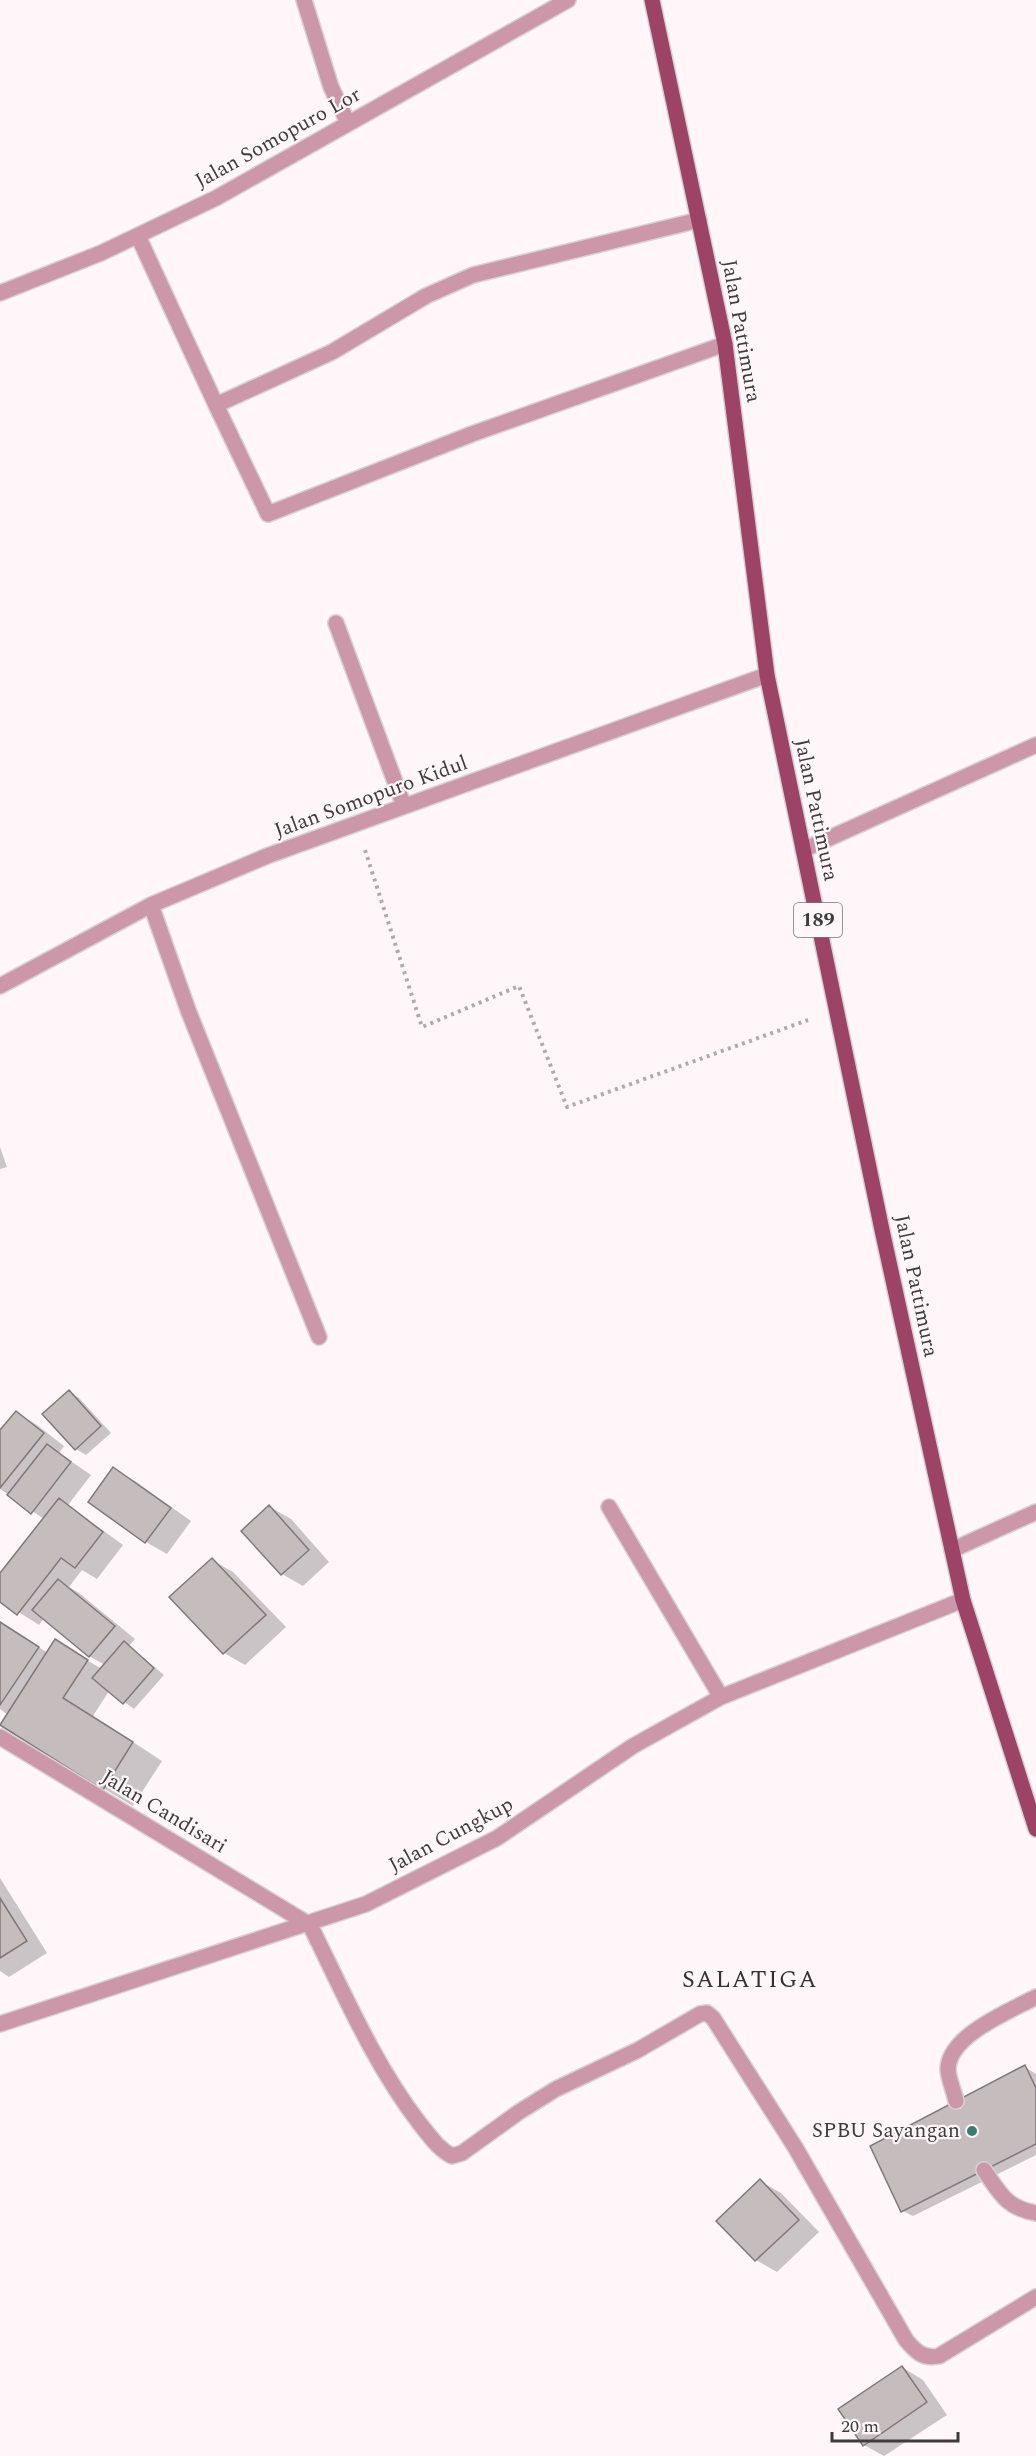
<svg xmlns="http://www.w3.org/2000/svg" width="1036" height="2456" font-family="Spectral,serif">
  <rect width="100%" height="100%" fill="#fef6f9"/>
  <path fill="#0003" d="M0,1147L7,1167L0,1169Z
    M69,1392L79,1398L111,1433L86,1455L76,1449Z
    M16,1412L37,1425L64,1446L59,1453L91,1475L68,1505L123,1545L97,1579L82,1570L69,1587L79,1593L135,1639L129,1646L164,1675L134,1709L109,1691L93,1716L162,1761L133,1806L103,1788L0,1709V1623L48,1653L85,1659L102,1669L105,1665L89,1656L44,1618L39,1625L0,1600V1576L44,1519L0,1489V1432Z
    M114,1469L135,1481L191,1521L167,1554L146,1542L90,1502Z
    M270,1507L291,1519L329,1562L303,1586L282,1574Z
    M212,1560L233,1572L286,1627L245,1665L224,1653Z
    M0,1878L47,1953L9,1977L0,1971Z
    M1025,2067L1036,2074V2155L913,2216L903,2211Z
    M760,2181L781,2193L819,2232L777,2272L756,2260Z
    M902,2367L923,2380L947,2415L884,2456L864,2445Z"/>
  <path fill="#c5bcbe" stroke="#81787b" stroke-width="1.5" d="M69,1390L101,1426L75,1450L42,1414Z
    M16,1411L44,1433L0,1488V1430Z
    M47,1444L71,1462L31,1514L7,1495Z
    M113,1467L171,1508L145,1543L88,1502Z
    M59,1498L103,1532L75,1568L61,1558L17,1615L0,1602V1573Z
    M269,1505L309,1550L281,1575L241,1531Z
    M212,1558L266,1615L223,1654L169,1597Z
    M58,1579L115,1626L89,1657L32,1610Z
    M0,1622L39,1647L0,1705Z
    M55,1639L88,1660L63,1698L133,1742L103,1790L0,1725Z
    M124,1641L154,1668L123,1704L92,1678Z
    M0,1898L27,1941L0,1958Z
    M1025,2065L1036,2088V2144L901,2212L870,2146Z
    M760,2179L799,2220L755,2261L716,2221Z
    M902,2366L927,2402L863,2446L838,2409Z"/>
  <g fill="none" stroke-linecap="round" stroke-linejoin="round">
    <g stroke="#d8d1d3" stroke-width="18">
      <path id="service" d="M956,2101C954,2091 948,2078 948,2069C949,2035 1010,2011 1036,1997
        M984,2170C1000,2193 1006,2208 1036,2213"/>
    </g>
    <g stroke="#d8d1d3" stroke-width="18">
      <path id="minor" d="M304,0L331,87L348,123
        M699,220L473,275L426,296L332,352L216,405L268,514L472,434L725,344
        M138,236L216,405
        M0,293L101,253L216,198L568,0
        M336,623L404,806
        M803,850L1036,745
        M151,905L188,1010L319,1337
        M0,986L151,905L267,856L767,675
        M609,1507L721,1697
        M952,1550L1036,1512
        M0,1737L305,1922
        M309,1923C343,1991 373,2063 420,2124C430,2136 438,2149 452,2156L462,2153L519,2112L556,2089L638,2050L700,2014L707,2013L713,2018L795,2147L906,2340C916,2352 923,2359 939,2356L1036,2297
        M0,2024L366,1904L497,1838L633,1746L721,1697L963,1600"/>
    </g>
    <g stroke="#d8d1d3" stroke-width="18">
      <path id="primary" d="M652,0L725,344L767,675L882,1230L963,1600L1036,1829"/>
    </g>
    <path stroke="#b0aaad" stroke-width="4" stroke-dasharray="3 4.5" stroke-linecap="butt" d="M365,850L422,1027L519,986L567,1107L808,1020"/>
    <use href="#service" stroke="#cc97a8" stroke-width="15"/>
    <use href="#minor" stroke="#cc97a8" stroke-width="15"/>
    <use href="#primary" stroke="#9d4366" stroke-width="15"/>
  </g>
  <circle fill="#3a7d70" stroke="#fef6f9" stroke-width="2" cx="972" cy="2131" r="6"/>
  <g text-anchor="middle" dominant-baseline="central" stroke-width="4.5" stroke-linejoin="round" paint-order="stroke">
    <rect fill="#fef6f9" stroke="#787475" stroke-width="1.5" x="794" y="903" width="48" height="34" rx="4.5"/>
    <g font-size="20" font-weight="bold" fill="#3f3c3d">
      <text x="818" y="920">189</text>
    </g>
    <g font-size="21" fill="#3f3c3d" stroke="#fef6f9">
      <text transform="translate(278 138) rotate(-29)">Jalan Somopuro Lor</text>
      <text transform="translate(741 331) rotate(80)">Jalan Pattimura</text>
      <text transform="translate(371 797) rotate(-20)">Jalan Somopuro Kidul</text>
      <text transform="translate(816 810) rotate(78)">Jalan Pattimura</text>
      <text transform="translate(916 1286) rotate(78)">Jalan Pattimura</text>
      <text transform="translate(164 1812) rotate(31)">Jalan Candisari</text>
      <text transform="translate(451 1835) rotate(-28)">Jalan Cungkup</text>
    </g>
    <g font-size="21" fill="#3f3c3d" stroke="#fef6f9" text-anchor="end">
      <text x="960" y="2131">SPBU Sayangan</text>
    </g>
    <g font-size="24" letter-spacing="1.5" fill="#373032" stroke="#fef6f9">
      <text x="750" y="1980">SALATIGA</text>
    </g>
  </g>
  <path d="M832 2432v9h126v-9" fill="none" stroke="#3f3c3d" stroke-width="3"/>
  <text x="841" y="2432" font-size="18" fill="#3f3c3d" stroke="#fef6f9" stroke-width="4.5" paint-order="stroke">20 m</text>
</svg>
